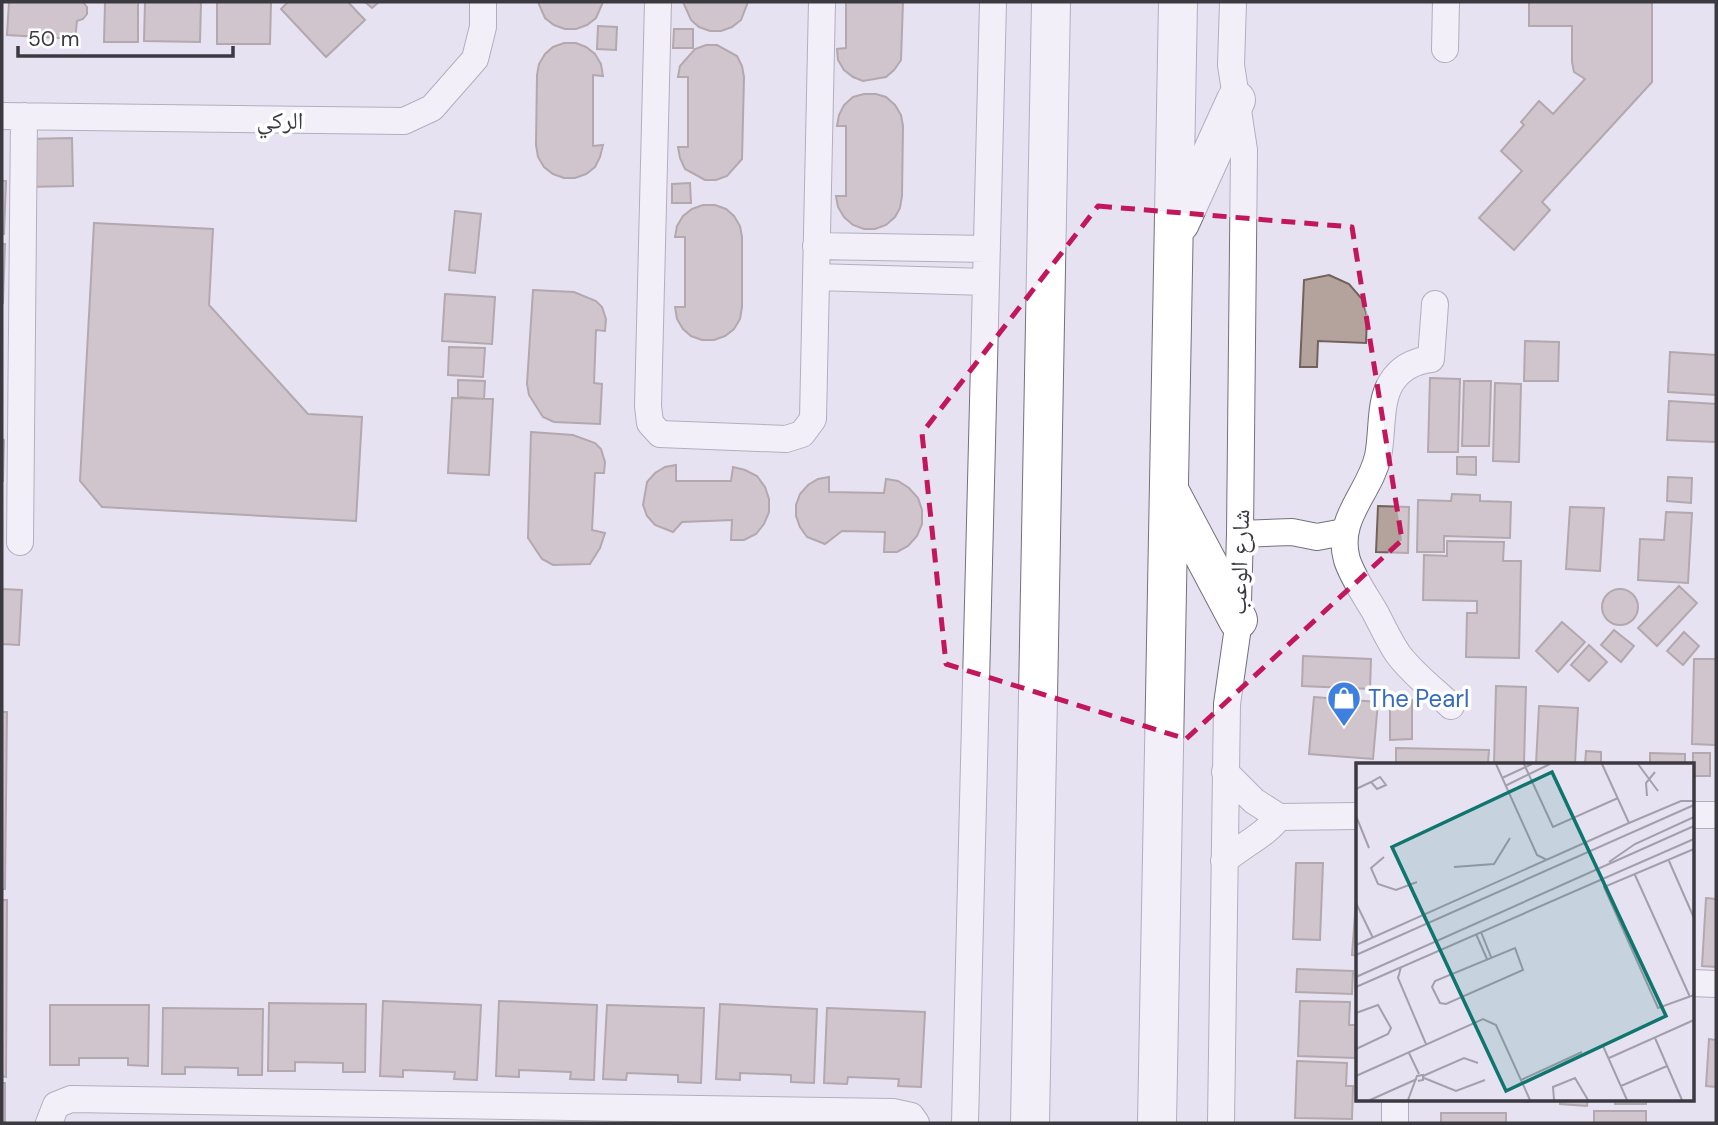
<svg xmlns="http://www.w3.org/2000/svg" width="1718" height="1125" font-family="'DM Sans','Noto Naskh Arabic',sans-serif">
  <rect width="100%" height="100%" fill="#e7e2f2"/>
  <path fill="#b4a39d" stroke="#72625c" stroke-width="2" d="M9,2H83L87,7V14L83,19L77,21L75,39L7,35Z
    M105,2H138V42H104Z
    M145,2H201L200,42L144,41Z
    M217,2H271L270,44H217Z
    M288,2H348L365,20L326,57L281,9Z
    M365,2H379L372,8Z
    M538,2H603L596,18L587,25L576,29H565L554,25L545,18Z
    M683,2H748L741,20L732,27L721,31H710L699,27L691,20Z
    M846,2H903L901,60L894,70L886,77L863,81L853,77L844,70L838,60L837,49L846,48Z
    M1529,2H1652V82L1542,202L1550,210L1514,250L1479,218L1522,171L1501,151L1524,125L1521,122L1539,101L1553,114L1585,79L1574,72L1572,62V26H1529Z
    M598,26L617,27L616,50L597,49Z
    M674,29H693V48H673Z
    M564,43H576L586,47L595,54L601,64L603,76L593,75V146L603,145L600,157L595,167L586,174L575,178H564L553,174L544,167L538,157L536,145L537,75L539,64L545,54L553,47Z
    M706,45H717L737,56L742,66L744,77L742,159L727,176L716,180H705L685,169L680,158L678,147H688V77H678L680,66L695,49Z
    M864,94H876L886,97L895,105L901,115L903,126L902,196L900,208L895,217L886,225L875,229H864L853,225L844,217L838,207L836,196H846V126H837L839,115L844,105L853,97Z
    M72,138L73,186L25,187L24,139Z
    M2,181H6L4,234H2Z
    M690,183L691,203H672V184Z
    M703,205H715L726,209L734,216L740,226L742,237V307L740,319L734,329L725,336L714,340H702L691,336L683,329L677,319L675,307H685V237H675L677,226L683,216L692,209Z
    M455,211L481,214L475,273L449,270Z
    M94,223L213,229L209,305L308,414L362,417L356,521L102,507L80,481Z
    M2,244H5L3,303H2Z
    M1329,275L1349,284L1362,299L1367,316L1366,343L1318,341L1317,367H1300L1304,280Z
    M533,290L574,292L596,301L602,307L606,319L605,331L596,330L594,383L602,384L600,424L554,422L543,417L529,395L527,384Z
    M445,294L495,297L492,344L442,341Z
    M1525,341L1559,342L1558,381H1524Z
    M449,347L485,348L483,377L448,375Z
    M1670,352L1716,355V395L1668,392Z
    M1430,378L1460,379L1458,452H1428Z
    M458,380L485,381L484,399L458,397Z
    M1464,381H1491L1489,446H1462Z
    M1495,383L1521,384L1519,462L1493,461Z
    M452,398L493,399L489,475L448,473Z
    M1669,401L1716,404V442L1667,440Z
    M531,432L573,435L595,443L601,449L605,462L604,473H595L592,530L605,533L600,548L590,564L553,565L542,559L528,538Z
    M2,439L4,440L3,481H2Z
    M1457,457H1476V475L1457,474Z
    M676,465V481H731L733,467L745,470L757,476L765,487L769,499V512L764,524L756,534L744,540H731L732,520L682,522L673,532L655,525L647,516L643,505L647,482L655,473L665,467Z
    M829,477V492L884,493L886,479L898,481L909,488L918,498L922,510V524L917,536L908,546L897,552H884L885,532L842,531L825,544L807,537L800,527L796,516V505L800,494L808,485L818,479Z
    M1668,477L1692,478L1691,503L1667,501Z
    M1452,494L1480,495V501L1511,502L1510,538L1444,536V552H1417L1418,500L1451,501Z
    M1378,506L1409,507L1408,553L1376,552Z
    M1570,507L1604,508L1600,571L1566,569Z
    M1666,512L1692,513L1688,583L1638,580L1640,539L1664,540Z
    M1447,541L1504,542L1503,561H1521L1519,658L1466,657L1467,613H1477V601L1423,600L1424,555L1447,556Z
    M1679,586L1697,603L1657,646L1638,628Z
    M1602 607a18 18 0 1 1 36 0a18 18 0 1 1-36 0Z
    M2,589L22,590L19,645L2,644Z
    M1562,622L1585,642L1558,672L1536,651Z
    M1614,630L1634,646L1621,662L1601,645Z
    M1684,632L1699,646L1683,665L1667,651Z
    M1589,645L1607,662L1589,681L1571,665Z
    M1303,656L1371,659L1370,689L1302,686Z
    M1694,659H1716V745L1692,744Z
    M1496,686L1526,687L1524,764H1494Z
    M1314,697L1378,702L1373,759L1309,754Z
    M1390,700H1412V739L1390,740Z
    M1539,706L1578,708L1575,764H1536Z
    M2,712H7L5,889H2Z
    M1396,748L1489,750L1488,764H1396Z
    M1586,751L1601,752V764H1585Z
    M1650,753L1685,754V764H1650Z
    M1693,753H1710V776H1693Z
    M1296,863H1323L1320,940L1293,939Z
    M1357,886H1358V956L1352,955Z
    M1706,898L1716,899V967L1702,966Z
    M2,900H7L6,1077L2,1076Z
    M1297,969L1353,971L1352,994L1296,992Z
    M383,1001L481,1005L477,1080L454,1079L455,1072L403,1070V1077L380,1076Z
    M499,1001L597,1005L594,1080L570,1079L571,1072L519,1070V1077L496,1076Z
    M1300,1001L1350,1002L1349,1025H1356L1355,1058L1298,1056Z
    M269,1003L366,1004L365,1072H343V1063L295,1062V1071H268Z
    M720,1004L817,1009L814,1083L791,1082V1075L740,1073V1080L716,1079Z
    M50,1005H149L148,1066L128,1065V1058H79V1065H50Z
    M607,1005L704,1008L701,1083L678,1082V1075L627,1073L626,1080L603,1079Z
    M163,1008L263,1009L262,1075H238V1068L185,1067V1074H162Z
    M827,1008L925,1012L921,1087L898,1086L899,1079L848,1077L847,1084L824,1083Z
    M1709,1039L1716,1040V1087L1706,1086Z
    M1297,1061L1347,1063L1346,1086H1353L1352,1119L1295,1118Z
    M2,1083H5V1123H2Z
    M1498,1099H1528V1102Z
    M1560,1099H1588L1587,1106L1560,1104Z
    M1615,1099H1646V1104H1615Z
    M1594,1111H1646V1123H1594Z
    M1441,1113H1506V1123H1441Z"/>
  <g fill="none" stroke-linecap="round" stroke-linejoin="round">
    <g stroke="#74707e" stroke-width="28">
      <path id="street" d="M658,2L648,406L650,423L660,434L786,439L802,434L813,419L822,2
        M1445,49L1446,2
        M2,116L404,121L432,108L475,59L483,27V2
        M816,246L987,249
        M816,277L986,282
        M1435,304L1431,359C1414,361 1400,368 1391,383C1379,403 1383,432 1378,456C1370,493 1335,518 1347,560C1353,578 1365,595 1375,612C1382,625 1389,641 1398,654C1412,673 1434,690 1451,706
        M1240,534L1292,532L1317,537L1344,532
        M20,542L24,116
        M1225,772L1254,801L1279,817L1358,816
        M1692,815H1716
        M1224,861C1241,846 1267,834 1279,817
        M1692,983L1716,984
        M49,1123L56,1105L71,1099L893,1112L911,1116L916,1123
        M965,1123L993,2
        M1221,1123L1227,704L1237,634L1240,534L1244,150L1231,65L1233,2
        M1395,1123V1099"/>
    </g>
    <g stroke="#74707e" stroke-width="40">
      <path id="primary" d="M1180,223L1236,100
        M1170,492L1238,620
        M1030,1123L1051,2
        M1157,1123L1178,2"/>
    </g>
    <use href="#street" stroke="#fff" stroke-width="26"/>
    <use href="#primary" stroke="#fff" stroke-width="38"/>
  </g>
  <path d="M0 0H1718V1125H0ZM1098,206L1352,227L1402,540L1186,739L946,664L922,433Z" fill="#e7e2f2" fill-opacity=".55" fill-rule="evenodd"/>
  <path fill="none" stroke="#c2185b" stroke-width="5" stroke-dasharray="14 9" stroke-linejoin="round" d="M1098,206L1352,227L1402,540L1186,739L946,664L922,433Z"/>
  <defs>
    <g id="shop-pin" transform="scale(1.75)"><path d="M0 17L-7.5 6A9.5 9.5 0 1 1 7.5 6Z" fill="#3f7fe0" stroke="#fff"/><path d="M-5-2.5h2.3a2.7 3.5 0 0 1 5.4 0H5L5.5 6h-11ZM-1.5-2.5h3a1.5 2.3 0 0 0-3 0Z" fill="#fff"/></g>
  </defs>
  <g fill-rule="evenodd">
    <use href="#shop-pin" x="1344" y="698"/>
  </g>
  <g text-anchor="middle" dominant-baseline="central" stroke-width="7" stroke-linejoin="round" paint-order="stroke">
    <g font-size="24" fill="#3c3a41" stroke="#fff">
      <text transform="translate(280 120) rotate(1)">الركي</text>
      <text transform="translate(1239 562) rotate(-88)">شارع الوعب</text>
    </g>
    <g font-size="24" fill="#366cbe" stroke="#fff" text-anchor="start">
      <text x="1368" y="698">The Pearl</text>
    </g>
  </g>
  <g transform="translate(1356 763)">
    <rect width="338" height="338" fill="#e7e2f2"/>
    <path fill="none" stroke="#a39fab" stroke-width="2" d="M140,1L181,92L191,97M168,1L197,64L262,35M246,1L273,60M282,1L302,28M146,15L176,1M149,23L194,1M0,26L15,19L24,14L30,22L21,26L15,19M291,33L290,20L299,9M0,53L13,85M338,86L248,124L302,245L338,232M28,94L15,105L22,121L40,127L61,119M313,98L338,155M253,99L279,81L338,54M98,104L138,101L154,75M279,112L334,234M54,123L68,153M0,140L17,175M125,169L135,194M120,171L131,196M0,182L273,60L325,38H338M159,185L167,207L90,241L84,240L76,224L79,218ZM0,192L338,42M45,204L42,215L70,281M0,214L338,63M0,224L338,76M0,250L22,242L35,265L32,271L0,286M299,275L326,337M247,283L271,337M53,290L63,311M253,295L338,257M0,313L127,256L140,262L174,337M67,313L108,295L122,300M68,315L100,328L129,317M165,317L226,289M265,323L311,303M14,337L61,316M52,337L61,313L67,312V317L62,318M198,337L197,324L219,315L232,337"/>
    <path fill="#0f766e" fill-opacity="0.15" stroke="#0f766e" stroke-width="3.5" d="M196,9L310,253L150,328L36,84Z"/>
    <rect width="338" height="338" fill="none" stroke="#3c3a41" stroke-width="3.5"/>
  </g>
  <rect width="1718" height="1125" fill="none" stroke="#3c3a41" stroke-width="7"/>
  <path d="M18 46v10h215v-10" fill="none" stroke="#3c3a41" stroke-width="3.5"/>
  <text x="28" y="46" font-size="21" fill="#3c3a41" stroke="#ffffff" stroke-width="5" paint-order="stroke">50 m</text>
</svg>
